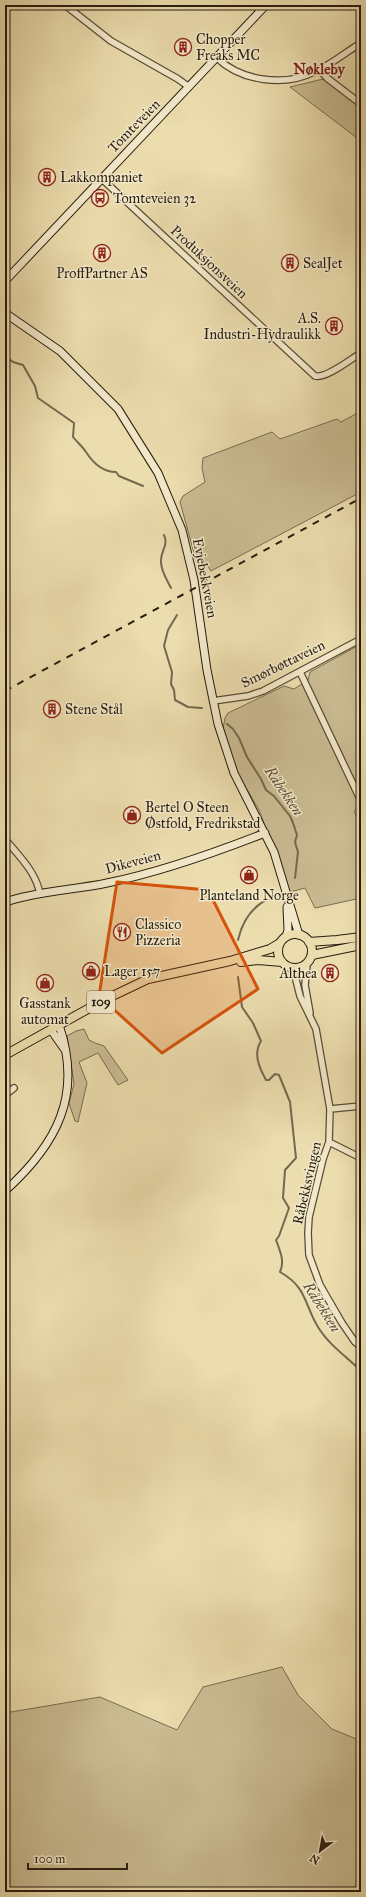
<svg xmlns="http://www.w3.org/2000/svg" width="366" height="1897" font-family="'IM FELL Great Primer',serif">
  <rect width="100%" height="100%" fill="#ecddae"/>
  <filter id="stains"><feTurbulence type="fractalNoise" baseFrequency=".005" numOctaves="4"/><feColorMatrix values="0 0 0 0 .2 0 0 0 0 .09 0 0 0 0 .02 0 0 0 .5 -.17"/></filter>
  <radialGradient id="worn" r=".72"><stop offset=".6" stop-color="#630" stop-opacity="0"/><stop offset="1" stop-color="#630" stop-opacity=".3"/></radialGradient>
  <path fill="#cbbc93" stroke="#796c50" d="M327,78L361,104V141L290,87Z
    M361,411V492L211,571L202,558L195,557L180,502L183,496L205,482L202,468L203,458L272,432L280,439L337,419L341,422Z
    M361,644V805L354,811L361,826V898L315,908L305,888L290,892L259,810L235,769L223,729L225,718L228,713L284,686L294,689L308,680L310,672Z
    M84,1029L89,1040L95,1043L104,1046L128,1080L118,1085L98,1053L79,1062L87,1083L78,1122L75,1121L69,1103L74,1084L67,1036L76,1031Z
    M282,1667L298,1695L332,1729L361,1741V1892H5V1713L100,1697L177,1730L203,1687Z"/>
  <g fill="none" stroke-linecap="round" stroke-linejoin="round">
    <path stroke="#75684e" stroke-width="2" d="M5,356L13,362L23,365L35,386L38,398L74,423L73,437C77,442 82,446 86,452C93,463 102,472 116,472L119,476L143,486
      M164,535C169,546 160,551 161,562C161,571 167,580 171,588
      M177,615L168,630L164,646L172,672L171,684L174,690L175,700L188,707L202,708
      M227,724L233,729L239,738L247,757L261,779L266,790L274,796L290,816L293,823L297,835L295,842L298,852L295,878
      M238,940C243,918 254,903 276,896
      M238,977L242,1007L253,1023L261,1041C253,1054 259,1067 266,1080H269L275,1074L279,1075L290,1102L296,1158L285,1170L283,1198L289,1208L279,1236L276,1240C280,1251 285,1261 280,1272C307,1287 304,1304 318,1327C328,1344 347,1357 361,1371"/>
    <g stroke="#584c36" stroke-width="8">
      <path id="street" d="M65,5L111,41L178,79L189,87
        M217,58C241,81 284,87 314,72C331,65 346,52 361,43
        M320,70L327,78L361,104
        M102,179L315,376C326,379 351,359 361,353
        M300,672L361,801
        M213,701L248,696L263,691L361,639
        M5,839C19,856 36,872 40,894
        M307,964L305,985L310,1013
        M293,968L300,996L316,1029L330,1109L329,1142L323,1159L309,1217L308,1233L309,1255L320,1285L342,1323L355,1342L361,1347
        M5,1095L14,1088
        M330,1109L361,1106
        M329,1142L361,1158"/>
    </g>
    <g stroke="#271c0e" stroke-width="9">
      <path id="secondary" d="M5,281L266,5
        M5,313L60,351L118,409L158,473L182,530L194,580L207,670L218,724L234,773L274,852L299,935
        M5,902C38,891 74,890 107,883C161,872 214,853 265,833
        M286,937L288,930L287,907
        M51,1030L65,1050
        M5,1191C57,1144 83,1095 59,1025"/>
    </g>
    <g stroke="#271c0e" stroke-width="10">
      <path id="primary" d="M278 951a17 17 0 1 1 34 0a17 17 0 1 1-34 0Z
        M309,942L337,940L361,937
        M312,955L361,945
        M241,962L258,960L282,962
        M5,1055L104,1000L148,979L230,961L270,949L280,943"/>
    </g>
    <use href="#street" stroke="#f3e9ca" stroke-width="5.5"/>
    <use href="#secondary" stroke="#f3e9ca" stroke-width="7"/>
    <use href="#primary" stroke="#ecddae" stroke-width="8"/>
    <path stroke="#271c0e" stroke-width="2" stroke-dasharray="7 7" stroke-linecap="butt" d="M5,691L361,498"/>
  </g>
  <path fill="#d5530c" fill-opacity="0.2" stroke="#d5530c" stroke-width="3" stroke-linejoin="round" d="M117,882L208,890L258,989L162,1053L99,996Z"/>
  <defs>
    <g id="building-ring" transform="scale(0.9)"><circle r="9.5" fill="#f3e9ca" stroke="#8f2418" stroke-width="1.5"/><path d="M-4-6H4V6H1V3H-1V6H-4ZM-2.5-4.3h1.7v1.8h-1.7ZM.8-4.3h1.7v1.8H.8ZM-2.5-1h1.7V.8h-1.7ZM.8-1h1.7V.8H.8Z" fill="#8f2418"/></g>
    <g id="bus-ring" transform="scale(0.9)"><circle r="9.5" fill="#f3e9ca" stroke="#8f2418" stroke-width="1.5"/><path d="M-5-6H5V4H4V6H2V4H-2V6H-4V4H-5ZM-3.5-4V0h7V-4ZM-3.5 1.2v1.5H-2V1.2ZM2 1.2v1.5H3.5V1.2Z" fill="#8f2418"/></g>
    <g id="shop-ring" transform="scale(0.9)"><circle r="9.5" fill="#f3e9ca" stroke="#8f2418" stroke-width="1.5"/><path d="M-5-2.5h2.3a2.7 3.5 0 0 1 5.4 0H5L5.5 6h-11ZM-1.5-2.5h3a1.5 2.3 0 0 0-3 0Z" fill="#8f2418"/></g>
    <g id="restaurant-ring" transform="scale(0.9)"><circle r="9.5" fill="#f3e9ca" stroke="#8f2418" stroke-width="1.5"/><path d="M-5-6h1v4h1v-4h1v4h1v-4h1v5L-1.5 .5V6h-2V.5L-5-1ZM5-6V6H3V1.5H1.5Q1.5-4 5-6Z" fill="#8f2418"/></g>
  </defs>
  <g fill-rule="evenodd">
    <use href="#building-ring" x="183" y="47"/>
    <use href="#building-ring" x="47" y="177"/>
    <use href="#bus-ring" x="100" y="198"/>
    <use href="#building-ring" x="102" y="253"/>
    <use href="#building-ring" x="290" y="263"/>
    <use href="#building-ring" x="334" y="326"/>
    <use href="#building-ring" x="52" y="709"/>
    <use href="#shop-ring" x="132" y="815"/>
    <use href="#shop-ring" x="249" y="875"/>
    <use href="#restaurant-ring" x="122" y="932"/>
    <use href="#shop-ring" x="91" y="971"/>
    <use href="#building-ring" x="330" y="973"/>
    <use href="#shop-ring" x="45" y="983"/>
  </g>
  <g text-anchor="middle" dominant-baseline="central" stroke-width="3" stroke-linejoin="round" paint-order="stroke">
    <rect fill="#f3e9ca" stroke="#645a46" stroke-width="1" x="87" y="991" width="28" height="22" rx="3"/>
    <g font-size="13" font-weight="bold" fill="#271c0e">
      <text x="101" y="1002">109</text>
    </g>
    <g font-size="14" fill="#271c0e" stroke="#f3e9ca" text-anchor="start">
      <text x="196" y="39">Chopper<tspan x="196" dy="16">Freaks MC</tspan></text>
      <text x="60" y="177">Lakkompaniet</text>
      <text x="113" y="198">Tomteveien 32</text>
      <text x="303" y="263">SealJet</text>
      <text x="102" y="273" text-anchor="middle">ProffPartner AS</text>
      <text x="321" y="318" text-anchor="end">A.S.<tspan x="321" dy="16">Industri-Hydraulikk</tspan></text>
      <text x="65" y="709">Stene Stål</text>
      <text x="145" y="807">Bertel O Steen<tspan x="145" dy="16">Østfold, Fredrikstad</tspan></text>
      <text x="249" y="895" text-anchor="middle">Planteland Norge</text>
      <text x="135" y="924">Classico<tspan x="135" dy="16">Pizzeria</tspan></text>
      <text x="104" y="971">Lager 157</text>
      <text x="317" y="973" text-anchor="end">Althea</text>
      <text x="45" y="1003" text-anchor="middle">Gasstank<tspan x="45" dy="16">automat</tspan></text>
    </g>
    <g font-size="14" fill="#271c0e" stroke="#f3e9ca">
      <text transform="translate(134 126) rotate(-46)">Tomteveien</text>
      <text transform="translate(209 262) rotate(43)">Produksjonsveien</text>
      <text transform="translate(205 578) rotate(79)">Evjebekkveien</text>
      <text transform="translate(283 664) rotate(-26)">Smørbøttaveien</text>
      <text transform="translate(133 862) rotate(-15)">Dikeveien</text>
      <text transform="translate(307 1183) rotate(-77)">Råbekksvingen</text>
    </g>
    <g font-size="15" font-weight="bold" fill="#7a1f14" stroke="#f3e9ca">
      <text x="319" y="69">Nøkleby</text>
    </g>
    <g font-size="15" font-style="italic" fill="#5b4f38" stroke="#f3e9ca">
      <text transform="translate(284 791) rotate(56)">Råbekken</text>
      <text transform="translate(322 1307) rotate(58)">Råbekken</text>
    </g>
  </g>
  <rect width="366" height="1897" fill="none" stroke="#ecddae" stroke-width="20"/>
  <rect x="6" y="6" width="354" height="1885" fill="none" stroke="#271c0e" stroke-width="2"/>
  <rect x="10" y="10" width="346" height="1877" fill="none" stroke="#271c0e"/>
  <g transform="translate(320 1851) rotate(212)" stroke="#f3e9ca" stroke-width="3" paint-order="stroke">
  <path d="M0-3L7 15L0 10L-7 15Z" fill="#271c0e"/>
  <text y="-6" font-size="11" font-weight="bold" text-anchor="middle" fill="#271c0e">N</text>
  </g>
  <path d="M28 1863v6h99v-6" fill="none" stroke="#271c0e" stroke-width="2"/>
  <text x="34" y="1863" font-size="12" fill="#271c0e" stroke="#f3e9ca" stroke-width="3" paint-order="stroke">100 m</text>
  <rect width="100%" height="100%" filter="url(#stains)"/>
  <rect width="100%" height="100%" fill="url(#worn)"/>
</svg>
